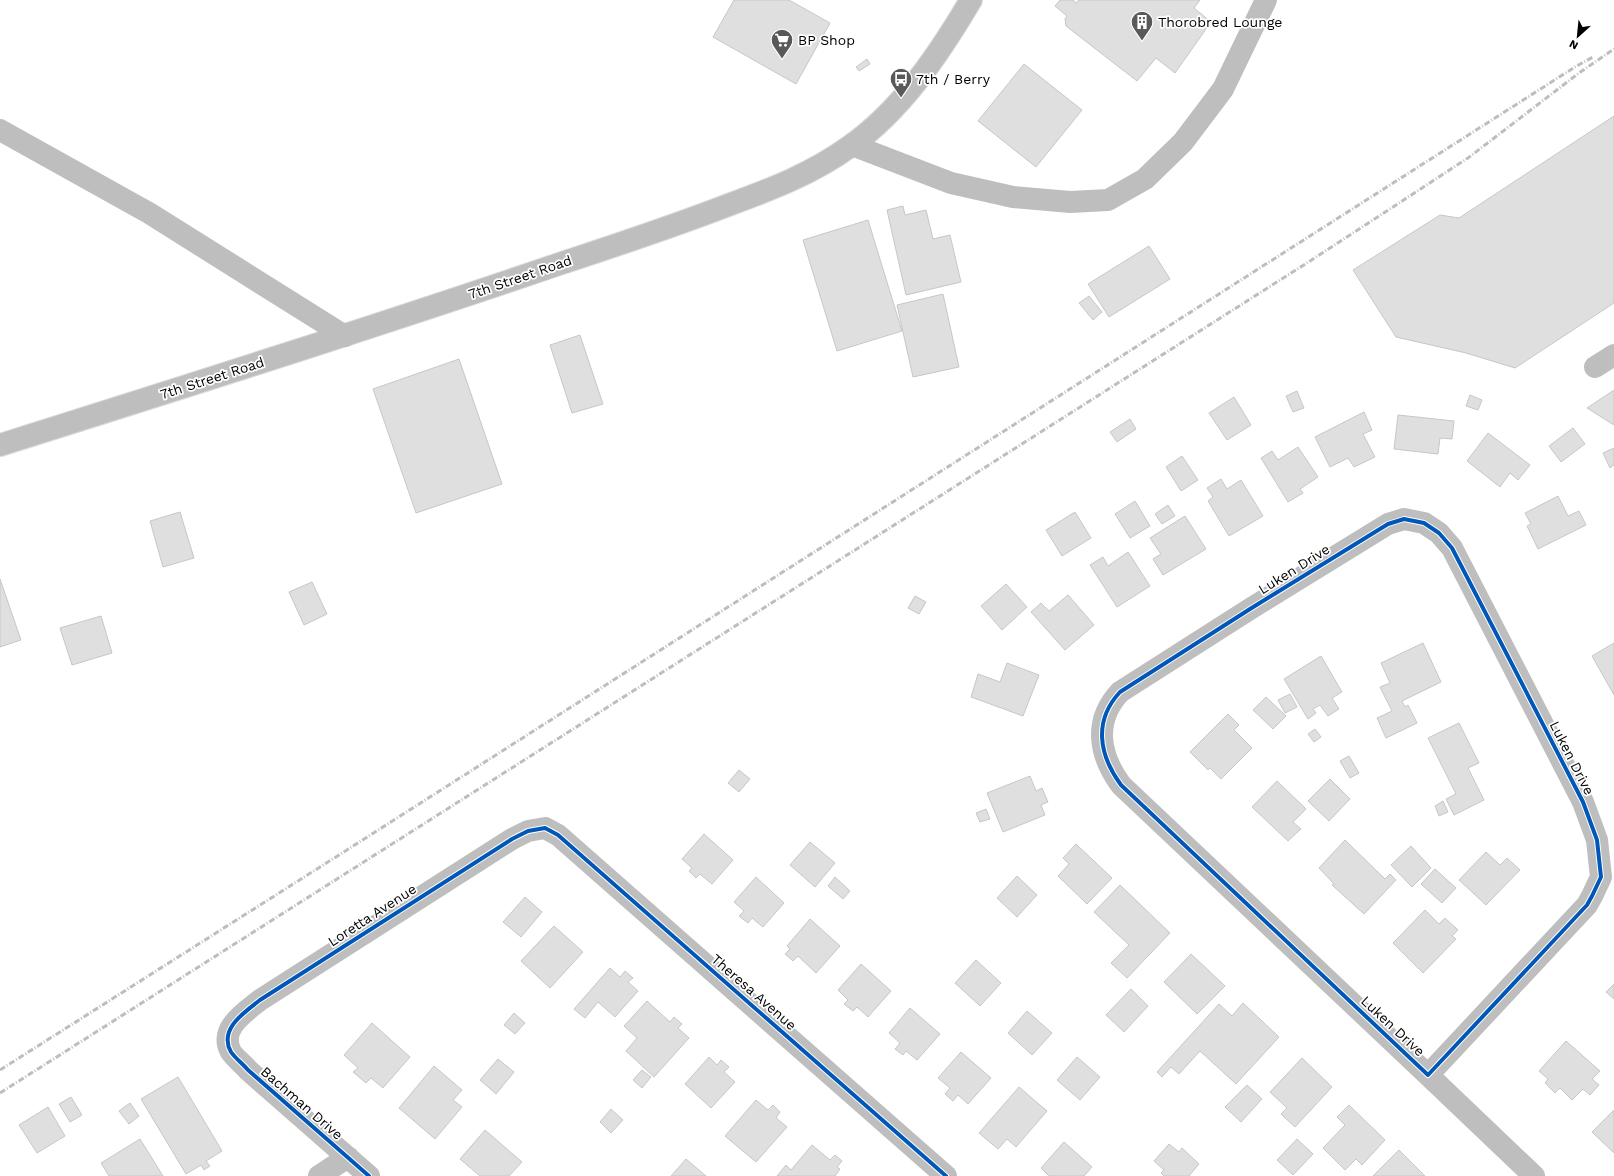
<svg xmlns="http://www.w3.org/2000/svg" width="1614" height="1176" font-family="'Work Sans',sans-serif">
  <rect width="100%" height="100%" fill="#fff"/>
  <path fill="#dfdfdf" stroke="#c7c7c7" d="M734,0H789L830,23L796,84L713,37Z
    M1060,0H1073L1076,3L1079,0H1200L1194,8L1211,22L1175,73L1156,58L1137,81L1066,26L1065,19L1067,16L1055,6Z
    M867,59L870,64L859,71L856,67Z
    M1024,64L1082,110L1036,167L978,121Z
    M1614,116V303L1515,368L1466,353L1396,337L1353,270L1440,215L1459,218Z
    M903,206L905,215L926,210L933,239L950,235L961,282L906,295L887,210Z
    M868,220L902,331L837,351L803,240Z
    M1149,246L1170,279L1109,317L1088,284Z
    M943,294L959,367L913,377L897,305Z
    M1089,296L1102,312L1093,320L1079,303Z
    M580,335L603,404L572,413L550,345Z
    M459,359L502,484L416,513L373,389Z
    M1614,390V425L1587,408Z
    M1297,391L1304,408L1293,412L1286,396Z
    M1470,395L1482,400L1478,410L1466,406Z
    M1234,397L1251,425L1227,440L1209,413Z
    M1364,412L1372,430L1363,434L1375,457L1354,467L1348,458L1330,467L1315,437Z
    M1398,415L1454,421L1452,439L1440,438L1438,454L1394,449Z
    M1130,419L1136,429L1117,442L1110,432Z
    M1573,428L1585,444L1561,462L1549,446Z
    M1488,433L1530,465L1518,480L1510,473L1500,487L1467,461Z
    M1298,447L1318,477L1300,489L1303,493L1288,502L1261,458L1272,451L1278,460Z
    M1614,448V465L1610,468L1603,453Z
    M1182,456L1198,480L1181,491L1166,467Z
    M1221,479L1227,489L1241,480L1263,516L1229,536L1208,501L1213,497L1207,488Z
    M1558,496L1568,516L1579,511L1586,525L1538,549L1527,526L1531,524L1525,513Z
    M1135,501L1150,526L1130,538L1115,514Z
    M1168,505L1175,516L1162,524L1155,514Z
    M180,512L194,558L163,567L150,521Z
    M1075,512L1091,538L1062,556L1046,530Z
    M1185,516L1206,549L1163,575L1153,559L1161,554L1150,538Z
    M1128,552L1150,586L1117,607L1090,565L1103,557L1108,566Z
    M0,579L21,640L0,647Z
    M312,582L327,614L304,625L289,592Z
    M1006,584L1027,607L1002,630L981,606Z
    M1068,595L1094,625L1065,650L1031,612L1041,603L1049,611Z
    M915,596L926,602L919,614L908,608Z
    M101,616L112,653L72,665L60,628Z
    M1423,643L1441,682L1402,701L1405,707L1408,705L1417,723L1386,738L1377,718L1392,711L1380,687L1390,683L1381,663Z
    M1614,643V695L1592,656Z
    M1321,656L1342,692L1332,698L1339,709L1328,716L1320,705L1313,709L1316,713L1308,719L1284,679Z
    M1007,663L1039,675L1023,716L971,697L978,674L1000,682Z
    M1290,694L1297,707L1285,713L1278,700Z
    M1266,697L1286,716L1273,729L1253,710Z
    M1228,714L1239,725L1234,730L1252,748L1221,779L1210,768L1208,770L1190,752Z
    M1459,723L1479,763L1468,768L1484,800L1454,815L1446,799L1456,794L1428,738Z
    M1315,729L1321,737L1314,742L1308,734Z
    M1349,756L1359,773L1350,778L1340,761Z
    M739,770L750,779L739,792L728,783Z
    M1030,776L1036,791L1042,788L1048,802L1041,805L1045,815L1003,832L987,793Z
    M1330,779L1350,799L1329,821L1308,801Z
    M1277,781L1306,809L1293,822L1301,829L1288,841L1252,807Z
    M1443,801L1448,812L1439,816L1435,806Z
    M986,809L990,819L980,822L976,813Z
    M704,834L733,860L712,884L700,874L696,878L689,871L692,868L682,859Z
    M1345,840L1385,879L1390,874L1396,880L1364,914L1332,885L1334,884L1319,868Z
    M810,842L835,863L815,887L790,865Z
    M1076,844L1112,878L1087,904L1058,876L1069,864L1063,858Z
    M1411,846L1431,868L1412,887L1391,865Z
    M1486,852L1500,865L1507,858L1520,870L1486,905L1459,880Z
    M1435,869L1456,888L1442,903L1421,884Z
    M1017,876L1037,895L1017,917L997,898Z
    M756,877L784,903L763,927L752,918L748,923L739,916L744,911L734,902Z
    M835,877L850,891L843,899L828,886Z
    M1120,885L1170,933L1127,978L1111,963L1129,945L1094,912Z
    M525,897L542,912L521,937L503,922Z
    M1425,910L1439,924L1445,918L1458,930L1452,936L1456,939L1423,973L1393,943Z
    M810,919L840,946L816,973L798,956L793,961L785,954L790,949L787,946Z
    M554,926L583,952L550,988L521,961Z
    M1191,954L1225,986L1197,1014L1164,982Z
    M976,960L1001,983L980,1006L955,983Z
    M861,964L891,991L868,1017L857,1007L853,1011L844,1004L848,1000L838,990Z
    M610,968L620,977L625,971L633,978L628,982L638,991L615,1017L598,1002L585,1018L574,1009Z
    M1614,984V999L1606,992Z
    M1131,989L1148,1006L1124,1032L1106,1015Z
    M647,1001L670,1022L674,1017L682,1024L678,1028L689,1038L654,1077L626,1051L637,1038L624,1026Z
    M1243,1003L1279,1037L1236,1084L1200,1051L1179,1074L1171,1067L1162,1077L1157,1072L1219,1004L1232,1016Z
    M910,1008L940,1034L917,1060L906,1051L903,1055L895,1049L900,1043L889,1033Z
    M1027,1011L1052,1033L1032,1055L1008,1033Z
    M514,1013L525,1023L515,1034L504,1025Z
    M372,1023L410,1057L383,1088L371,1078L366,1083L353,1072L358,1068L344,1055Z
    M1566,1041L1600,1071L1592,1079L1599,1085L1590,1095L1583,1089L1572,1100L1560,1088L1555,1093L1545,1083L1548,1079L1539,1071Z
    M961,1052L991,1078L968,1104L958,1095L953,1101L945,1094L950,1088L938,1078Z
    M709,1057L717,1065L721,1060L729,1067L724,1072L735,1082L711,1108L685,1084Z
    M1077,1057L1100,1077L1080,1100L1057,1080Z
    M1302,1058L1332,1087L1295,1127L1281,1114L1287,1108L1270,1092Z
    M498,1059L514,1072L496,1094L480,1080Z
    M434,1066L462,1090L453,1100L462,1107L435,1139L399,1108Z
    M642,1070L651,1077L642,1088L633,1080Z
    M178,1077L222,1151L206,1161L210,1166L204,1170L201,1165L186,1174L141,1099Z
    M1247,1085L1262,1099L1241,1122L1225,1107Z
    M1019,1087L1047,1111L1016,1147L1007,1139L998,1149L979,1133Z
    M71,1097L82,1115L70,1122L59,1104Z
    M756,1100L768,1110L773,1105L780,1112L776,1118L787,1127L756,1162L725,1136Z
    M130,1103L139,1116L129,1124L119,1111Z
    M1349,1105L1385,1140L1362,1165L1356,1159L1345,1170L1323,1148L1345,1125L1337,1117Z
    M48,1107L65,1136L37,1153L19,1125Z
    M611,1109L623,1120L611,1133L600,1122Z
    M1614,1110V1153L1592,1132Z
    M485,1130L522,1162L509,1176H480L460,1159Z
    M140,1139L163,1176H109L101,1163Z
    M1297,1139L1313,1154L1293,1175L1277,1160Z
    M1064,1142L1092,1167L1084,1176H1049L1041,1168Z
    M1169,1144L1179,1152L1182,1148L1199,1164L1189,1176H1164L1161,1173L1164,1170L1154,1161Z
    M812,1145L830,1160L835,1155L842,1161L837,1167L840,1169L835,1176H777L786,1165L791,1170Z
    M1399,1150L1425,1176H1373Z
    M686,1159L706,1176H671Z"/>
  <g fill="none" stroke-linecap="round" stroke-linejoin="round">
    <g stroke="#dbdbdb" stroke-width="24">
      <path id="major" d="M0,445C187,386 374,327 559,264C617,245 674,226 731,204C772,189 813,173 849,147C901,111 939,54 971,0"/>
    </g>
    <path stroke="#bebebe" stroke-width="22" d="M0,130L149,213L345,336
      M852,145L951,183L1013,197L1070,202L1108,200L1145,179L1183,142L1223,89L1266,0
      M1595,367L1614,355
      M1404,519L1424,523L1439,533L1452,548L1583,802L1597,840L1601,877L1592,896L1587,905L1428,1075L1121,785C1099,755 1093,721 1120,692L1250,609L1388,524Z
      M1428,1075L1534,1176
      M319,1176L348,1157
      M369,1176L248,1070C243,1064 235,1058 231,1052C218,1029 245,1012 260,1000L512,839L528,831L545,828L558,835L946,1176"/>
    <use href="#major" stroke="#bebebe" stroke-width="22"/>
    <path stroke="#bebebe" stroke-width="3" stroke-dasharray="6 2 1 2" stroke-linecap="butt" d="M0,1070L350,848L1575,67L1593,57
      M0,1093L1310,261L1468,158L1579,73L1614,49"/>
    <g stroke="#fff" stroke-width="6">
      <path id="cycleway" d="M1404,519L1424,523L1439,533L1452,548L1583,802L1597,840L1601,877L1592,896L1587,905L1428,1075L1121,785C1099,755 1093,721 1120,692L1250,609L1388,524Z
        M369,1176L248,1070C243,1064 235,1058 231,1052C218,1029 245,1012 260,1000L512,839L528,831L545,828L558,835L946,1176"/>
    </g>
    <use href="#cycleway" stroke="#0057b8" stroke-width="4"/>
  </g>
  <defs>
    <g id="building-pin" transform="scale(1.15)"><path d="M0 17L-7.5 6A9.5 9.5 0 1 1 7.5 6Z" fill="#595959" stroke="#fff"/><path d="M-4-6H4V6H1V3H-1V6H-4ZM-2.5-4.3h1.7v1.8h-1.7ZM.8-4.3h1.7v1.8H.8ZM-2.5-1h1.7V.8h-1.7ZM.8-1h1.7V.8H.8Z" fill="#fff"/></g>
    <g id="supermarket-pin" transform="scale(1.15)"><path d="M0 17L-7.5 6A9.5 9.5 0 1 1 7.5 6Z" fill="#595959" stroke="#fff"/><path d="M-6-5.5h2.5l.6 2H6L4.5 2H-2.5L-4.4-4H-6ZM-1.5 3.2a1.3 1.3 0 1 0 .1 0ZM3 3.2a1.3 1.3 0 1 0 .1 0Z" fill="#fff"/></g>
    <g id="bus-pin" transform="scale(1.15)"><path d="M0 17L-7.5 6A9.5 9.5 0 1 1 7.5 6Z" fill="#595959" stroke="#fff"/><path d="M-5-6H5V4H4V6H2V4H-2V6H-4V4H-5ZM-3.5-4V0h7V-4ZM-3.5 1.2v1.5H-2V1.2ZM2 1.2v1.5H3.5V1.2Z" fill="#fff"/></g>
  </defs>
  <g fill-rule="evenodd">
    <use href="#building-pin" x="1142" y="22"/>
    <use href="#supermarket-pin" x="782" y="40"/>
    <use href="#bus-pin" x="901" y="79"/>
  </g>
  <g text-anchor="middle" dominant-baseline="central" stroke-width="3.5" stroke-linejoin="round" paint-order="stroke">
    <g font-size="14" fill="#000" stroke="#fff" text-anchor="start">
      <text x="1158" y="22">Thorobred Lounge</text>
      <text x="798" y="40">BP Shop</text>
      <text x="916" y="79">7th / Berry</text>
    </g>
    <g font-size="14" fill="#000" stroke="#fff">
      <text transform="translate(520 277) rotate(-19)">7th Street Road</text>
      <text transform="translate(212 378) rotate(-18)">7th Street Road</text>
      <text transform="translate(1294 569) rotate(-32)">Luken Drive</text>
      <text transform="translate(1572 758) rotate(63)">Luken Drive</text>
      <text transform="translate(372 915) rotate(-33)">Loretta Avenue</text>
      <text transform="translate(754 992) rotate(41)">Theresa Avenue</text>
      <text transform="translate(1393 1026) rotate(43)">Luken Drive</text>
      <text transform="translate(302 1103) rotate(41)">Bachman Drive</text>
    </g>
  </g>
  <g transform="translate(1578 36) rotate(207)" stroke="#ffffff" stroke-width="3" paint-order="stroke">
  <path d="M0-3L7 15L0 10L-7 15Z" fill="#000000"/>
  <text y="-6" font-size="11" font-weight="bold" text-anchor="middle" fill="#000000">N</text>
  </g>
</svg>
